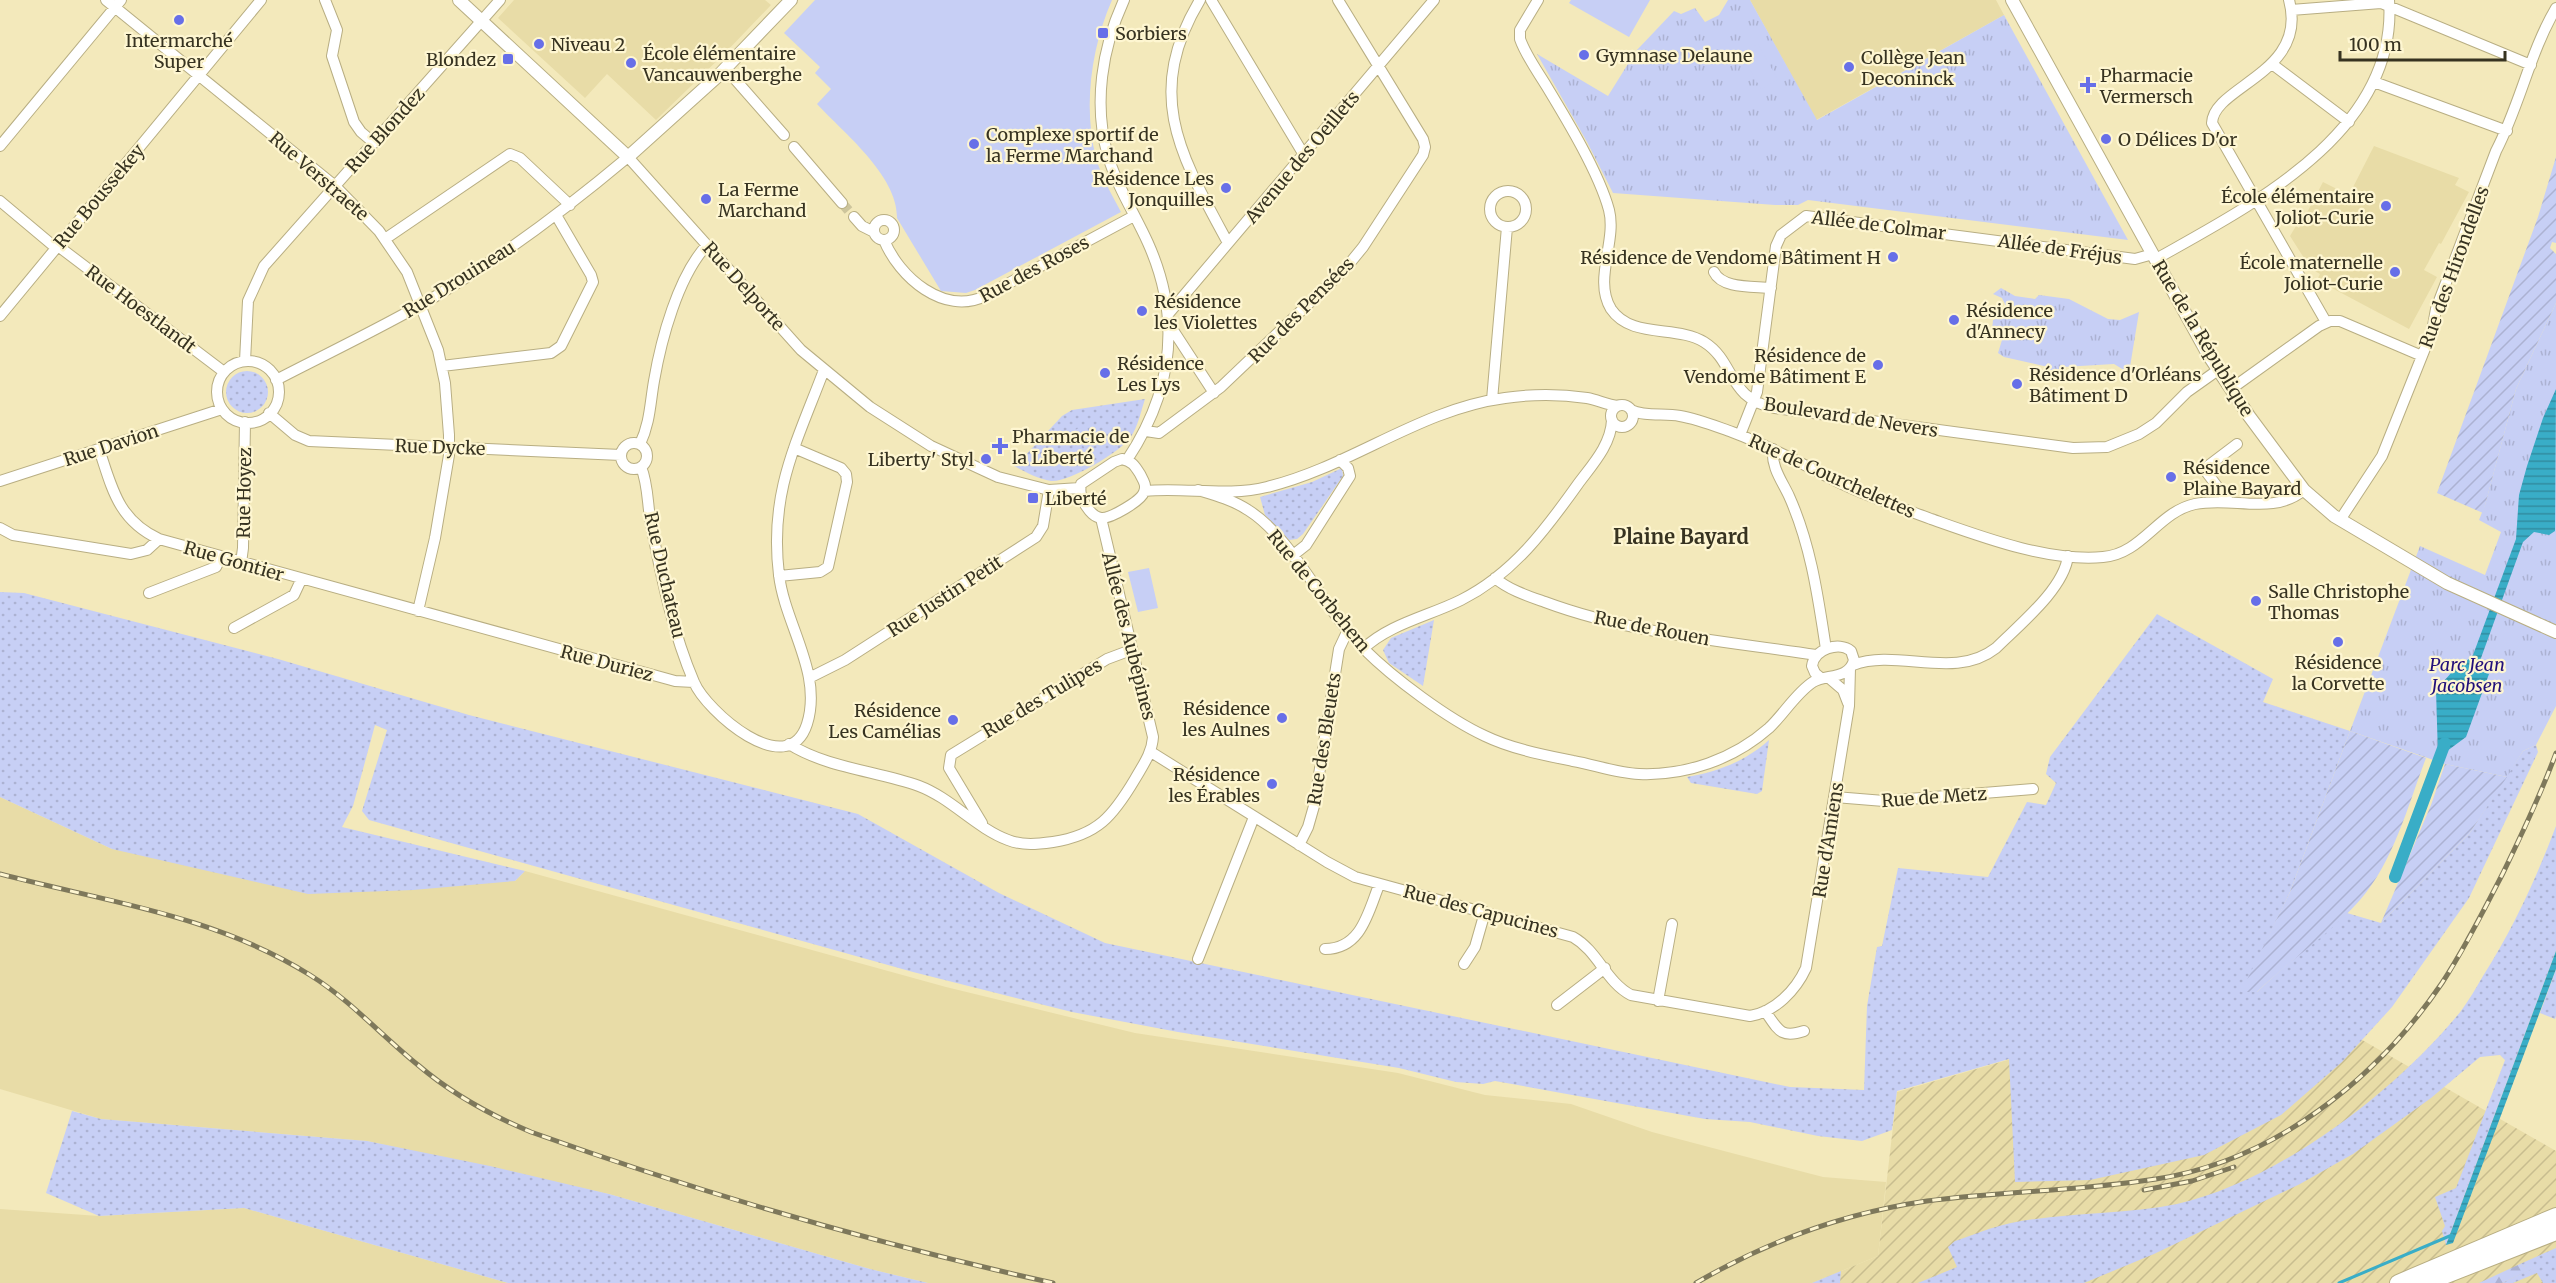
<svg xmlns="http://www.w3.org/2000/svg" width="2556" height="1283" font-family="Merriweather,serif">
  <defs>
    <pattern id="industrial-furrows" width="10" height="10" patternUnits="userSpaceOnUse" patternTransform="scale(1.5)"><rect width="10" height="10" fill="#e8dca7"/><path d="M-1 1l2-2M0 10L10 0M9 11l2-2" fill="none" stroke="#c8bd8f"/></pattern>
    <pattern id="grass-dots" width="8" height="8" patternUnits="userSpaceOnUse" patternTransform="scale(1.5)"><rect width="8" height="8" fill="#c7cff5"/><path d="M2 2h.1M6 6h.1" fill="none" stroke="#acb2d2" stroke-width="1.8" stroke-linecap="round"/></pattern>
    <pattern id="forest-firs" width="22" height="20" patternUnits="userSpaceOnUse" patternTransform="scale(1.5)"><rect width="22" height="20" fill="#c7cff5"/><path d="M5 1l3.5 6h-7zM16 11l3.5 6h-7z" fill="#acb2d2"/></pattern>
    <pattern id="park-tufts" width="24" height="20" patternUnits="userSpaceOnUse" patternTransform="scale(1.5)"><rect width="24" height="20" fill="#c7cff5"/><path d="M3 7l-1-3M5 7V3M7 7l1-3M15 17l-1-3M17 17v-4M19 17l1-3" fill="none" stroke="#acb2d2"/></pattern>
    <pattern id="garden-furrows" width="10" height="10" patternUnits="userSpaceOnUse" patternTransform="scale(1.5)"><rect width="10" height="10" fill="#c7cff5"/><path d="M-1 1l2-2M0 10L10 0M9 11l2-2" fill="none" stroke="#acb2d2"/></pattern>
    <pattern id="water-rules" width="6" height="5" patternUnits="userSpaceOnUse" patternTransform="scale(1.5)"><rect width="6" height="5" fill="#39adc7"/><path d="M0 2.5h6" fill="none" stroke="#318da1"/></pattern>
  </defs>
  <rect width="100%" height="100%" fill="#f3e9bb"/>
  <path fill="#e8dca7" d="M514,0H765L771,5L726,52L656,120L607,74L585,98L498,18Z
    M1750,0H1996L2004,15L1816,120Z
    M2374,146L2459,178L2455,185L2469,192L2441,244L2439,243L2424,270L2437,277L2409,329L2317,280L2320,274L2311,269L2290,236L2296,226L2299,228L2323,182L2349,195Z
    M0,797L112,849L515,881L525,871L946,987L1135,1033L1398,1073L1485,1095L1571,1104L1652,1132L1823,1177L1886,1182L1878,1256L1812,1283H928L870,1269L609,1194L367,1141L101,1119L0,1089Z
    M244,1208L508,1283H0V1209L99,1216Z"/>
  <path fill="url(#industrial-furrows)" d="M2241,992L2343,1029L2556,1151V1283H1812L1878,1256L1897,1092Z"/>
  <path fill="url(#grass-dots)" d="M226 392a21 21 0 1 1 42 0a21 21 0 1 1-42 0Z
    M1145,399C1141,411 1138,427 1130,438C1120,452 1068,483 1051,481C1037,479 1024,471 1012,465L1016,457L1022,459L1062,416L1072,410Z
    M1342,468L1343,476L1303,534L1297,539L1289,540L1265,515L1260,497L1312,482Z
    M0,592L24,593L278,659L469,715L858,814L999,893L1105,943L1790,1087L1864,1090L1867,1006L1877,947L1882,946L1898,868L1988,877L2027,802L2046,805L2056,783L2046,774L2050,757L2157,614L2273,679L2263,702L2350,731L2290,892L2242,992H2257C2286,964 2317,941 2347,913L2381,923L2469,834L2523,751L2536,745L2538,752L2469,898L2392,1007L2342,1062L2281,1115L2204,1155L2090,1180L2015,1182L2009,1059L1897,1091L1892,1130L1862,1141L1818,1136L1750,1122L1705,1119L1495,1081L1483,1084L1456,1082L1399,1068L1178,1032L1072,1012L913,972L369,820L362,811L387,730L375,725L353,806L342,827L525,871L515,881L413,890L308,894L112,849L0,797Z
    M1434,620L1423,686L1389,663L1383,650L1391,638Z
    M1769,740L1762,791L1757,794L1691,783L1687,777C1717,772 1746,761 1769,740Z
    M2556,826V951L2446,1245L2442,1231L2445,1226L2435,1197L2456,1188L2505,1060L2500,1055L2480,1057L2431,1098L2353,1154L2300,1184L2154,1254L2084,1283H1918L1957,1267L1948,1247L1955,1241C1973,1235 1992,1227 2011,1223C2065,1212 2122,1215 2177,1204C2279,1181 2396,1091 2461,1011C2469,1000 2476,988 2483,976C2513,929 2536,879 2556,826Z
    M2556,969V1016L2555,1019L2540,1013Z
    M72,1111L101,1119L367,1141L490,1166L609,1194L870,1269L928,1283H508L244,1208L99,1216L46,1193Z
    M2556,1248V1283H2543L2537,1273L2513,1283H2502L2533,1268L2525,1267L2520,1264Z
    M1841,1271L1840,1283H1812Z"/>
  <path fill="url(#forest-firs)" d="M2520,1264L2525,1267L2531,1265L2534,1268L2502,1283H2479Z"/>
  <path fill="url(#park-tufts)" d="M1728,0H1750L1817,120L2004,15L2128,240L1808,200L1798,205H1775L1613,193L1587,142L1537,54L1608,96L1636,51L1674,11L1681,14L1695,8L1705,22L1719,15Z
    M2001,288L2015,296L2035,299L2039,295L2069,299L2108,319L2120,320L2139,312L2129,373L2114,364L2063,367L2062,381L2049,378L2048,367L2004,357L1998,353L2002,340L1992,330L1993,320L2003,317L2008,310L2002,298L1993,294Z
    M2556,303V706L2536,745L2523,751L2507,777L2445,764L2350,731L2420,546L2485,575L2501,532L2479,520L2485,505L2516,389Z"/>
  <path fill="url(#garden-furrows)" d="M2556,157V243L2552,242L2550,248L2556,254V303L2516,389L2483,513L2437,493L2538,217Z
    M2350,731L2426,758C2408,805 2394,861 2360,900C2329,935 2290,960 2257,992H2241L2290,892Z
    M2445,764L2507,777L2469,834L2381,923L2431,805Z"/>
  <path fill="#c7cff5" d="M815,0H1112C1091,48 1083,107 1096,158C1101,176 1112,195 1121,212L975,290L966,293L941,291L897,218C898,176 844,133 817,104L831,89L815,73L820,67L784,33Z
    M1571,0H1650L1629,37L1569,3Z
    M1758,44L1778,80L1761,89L1741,54Z
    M1080,427L1093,449L1087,452L1074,431Z
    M1149,568L1158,608L1138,612L1128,572Z"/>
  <path fill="url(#water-rules)" d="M2556,389L2555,531L2549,535L2534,532L2523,542L2481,658L2483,672L2489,674L2466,737L2443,754L2442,757L2438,756L2436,690L2459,664L2462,665L2473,655L2516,539L2519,495L2527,466L2543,418Z
    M2556,951V969L2453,1243L2446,1245Z"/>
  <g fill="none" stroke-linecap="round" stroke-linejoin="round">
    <path stroke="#39adc7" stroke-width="3" d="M2339,1283L2452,1235"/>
    <path stroke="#39adc7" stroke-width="12" d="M2395,877L2445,743"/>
    <path stroke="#cdc59c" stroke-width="10" stroke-dasharray="10 5" stroke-linecap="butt" d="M842,203L854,217"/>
    <g stroke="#b8ae83" stroke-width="12">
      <path id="minor" d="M106,0L335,186L379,231L407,272L438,350L445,383L449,435V455L435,538L418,611
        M325,0L337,30L332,56L354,122L361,132L374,143
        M1124,0C1102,48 1093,104 1108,156C1117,187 1135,214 1148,243C1182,319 1173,391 1127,460
        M1200,0C1143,95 1181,156 1228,243
        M1211,0L1304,155
        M1538,0L1520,30V39C1526,56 1538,72 1547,87C1567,120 1599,173 1609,210C1617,241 1593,280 1611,309C1631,339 1677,325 1704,342C1736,362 1727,399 1775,408L2073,448L2107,447L2139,434L2156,423L2187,392L2218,370
        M2289,0C2309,73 2213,86 2212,123L2326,322
        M2291,10L2381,3L2531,65
        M2272,64L2349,122
        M726,69L784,135
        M2374,82L2507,131
        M0,146L121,0
        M794,147L842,203
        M1490 209a18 18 0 1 1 36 0a18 18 0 1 1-36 0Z
        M0,201L56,248
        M854,217L862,226L874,232
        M874 230a10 10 0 1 1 20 0a10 10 0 1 1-20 0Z
        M385,239L510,154L520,158L570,205
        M884,240C899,277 944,316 985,296L1134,216
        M58,246L224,372
        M2156,259C2252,205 2399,131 2389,0
        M1714,272C1722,289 1754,286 1771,288
        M1169,313L1434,0
        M0,316L261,0
        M1169,324L1214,393
        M245,361L248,301L264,266L500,0
        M217 392a31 31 0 1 1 62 0a31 31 0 1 1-62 0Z
        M442,366L551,353L561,346L593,282L591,275L556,215
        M276,380C328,353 381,328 431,299C501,258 566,209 628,157L801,350L870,407L931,446L998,477L1049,490L1080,488
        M2231,389L2319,326L2330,321H2340L2422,356
        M1492,400L1507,227
        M1611 416a11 11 0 1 1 22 0a11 11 0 1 1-22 0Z
        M1631,410C1645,417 1664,413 1680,416C1698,419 1715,426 1732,432C1770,446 1806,466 1842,484C1871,498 1902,508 1931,519C1982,537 2048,562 2103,557C2142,554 2158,512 2195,504C2232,496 2273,516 2304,490
        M269,413L295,435L309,441L621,455
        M1146,431L1159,433L1221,387L1345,269L1363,247L1423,155L1425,147L1423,139L1338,0
        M1740,435L1757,392L1776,246L1781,235L1806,216L2135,259L2153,254
        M621 456a13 13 0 1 1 26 0a13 13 0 1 1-26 0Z
        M640,444C650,423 650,404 654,381C661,340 678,276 707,245
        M99,449C112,488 118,520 159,539L675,681L694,682
        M1773,449C1771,467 1782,481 1789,496C1811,545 1818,597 1826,649
        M1122,459C1132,461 1135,466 1140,474C1143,480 1147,485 1144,492C1141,501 1110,519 1101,518C1094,517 1090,512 1086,506C1082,498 1079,493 1081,484L1114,462Z
        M641,467C649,486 647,508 652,529C662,580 673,633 694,682C706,711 788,783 807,724C823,673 785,625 779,575C769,493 796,444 824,370
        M0,481L222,409
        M1198,490C1215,495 1233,500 1248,510C1293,538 1324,610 1364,649C1393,678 1448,719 1485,736C1512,749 1544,755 1573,761C1595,765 1617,773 1639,774C1686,776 1734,759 1769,728C1784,714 1796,693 1813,682C1825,674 1849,680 1854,660L1851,651C1839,641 1814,649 1812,666L1815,673L1821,678
        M1145,491C1186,487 1227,497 1267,487C1350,467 1420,409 1505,398C1532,394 1560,394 1587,398C1598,400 1607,405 1618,406
        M2229,502L2204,469L2237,444
        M2340,520L2382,456L2432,331L2436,309L2496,151C2520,105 2530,52 2556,8
        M0,528L13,535L131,554L147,550L159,539
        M1292,556L1306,545L1350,476L1348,468L1340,460
        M241,563L243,548L245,422
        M779,576L820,572L828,567L847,482L846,474L841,468L794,448
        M1495,578C1509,590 1528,596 1545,602C1631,634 1725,641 1816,655
        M149,593L216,567L221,557
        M234,628L294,595L301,580
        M1363,649C1389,624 1429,616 1461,600C1513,574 1546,529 1578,484C1592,465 1611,445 1612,420
        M1853,665C1898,648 1954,681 1996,648C2019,625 2064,589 2068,556
        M809,678L845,660L1036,537L1043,526L1049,490
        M1829,678L1843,690L1848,703
        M789,744C827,768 877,771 919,786C951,798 976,828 1008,840C1023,846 1038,844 1053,842C1098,835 1113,816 1135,779C1143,765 1152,753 1153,737L1101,518
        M1151,752L1327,862L1355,877L1573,937C1598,951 1606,982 1631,995L1750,1016C1775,1012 1796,990 1806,968L1849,706L1850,668
        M1835,797L1884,801L2033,789
        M982,823L949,768L951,755L1107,659L1131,650
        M1299,845L1308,827L1314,806L1339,649L1347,632
        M1325,949C1361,949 1368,913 1379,885
        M1198,959L1254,817
        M1464,964L1475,947L1485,912
        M1658,1001L1672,924
        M1557,1005L1605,968
        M1765,1011C1778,1029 1780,1039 1804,1031"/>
    </g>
    <g stroke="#b8ae83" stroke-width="14">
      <path id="tertiary" d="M459,0L628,157L719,75L791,0
        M2012,0L2209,356L2249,416L2304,490L2334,516L2447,583L2556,632"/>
    </g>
    <g stroke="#b8ae83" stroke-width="18">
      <path id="primary" d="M2398,1283L2556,1216
        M2426,1283L2556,1232"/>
    </g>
    <use href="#minor" stroke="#fff" stroke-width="10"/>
    <use href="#tertiary" stroke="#fff" stroke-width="12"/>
    <use href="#primary" stroke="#fff" stroke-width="16"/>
    <g stroke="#7e785b" stroke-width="5">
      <path id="rail" d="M0,874C107,902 214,915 310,975C350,1000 382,1036 418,1065C452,1094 490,1115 531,1132C701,1193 877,1244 1053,1283
        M2144,1190L2192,1181L2234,1167
        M1696,1283C1768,1241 1844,1213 1927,1201C2003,1191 2080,1191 2156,1179C2274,1161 2376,1080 2442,983C2465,948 2484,910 2503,873C2522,834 2541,794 2556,753"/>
    </g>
    <use href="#rail" stroke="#fef6d1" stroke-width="3" stroke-dasharray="9" stroke-linecap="butt"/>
  </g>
  <g fill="#676fe8" stroke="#fef6d1" stroke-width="2">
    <circle cx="179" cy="20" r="6"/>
    <rect x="1097" y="27" width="12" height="12" rx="3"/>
    <circle cx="539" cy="44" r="6"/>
    <circle cx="1584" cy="55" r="6"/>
    <rect x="502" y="53" width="12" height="12" rx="3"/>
    <circle cx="631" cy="63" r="6"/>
    <circle cx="1849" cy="67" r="6"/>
    <path d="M2085 76h6v6h6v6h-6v6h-6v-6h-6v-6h6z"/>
    <circle cx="2106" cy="139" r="6"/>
    <circle cx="974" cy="144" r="6"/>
    <circle cx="1226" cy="188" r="6"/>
    <circle cx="706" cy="199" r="6"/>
    <circle cx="2386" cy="206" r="6"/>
    <circle cx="1893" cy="257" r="6"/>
    <circle cx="2395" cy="272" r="6"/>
    <circle cx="1142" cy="311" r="6"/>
    <circle cx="1954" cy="320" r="6"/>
    <circle cx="1878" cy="365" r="6"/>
    <circle cx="1105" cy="373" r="6"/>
    <circle cx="2017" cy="384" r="6"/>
    <path d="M997 437h6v6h6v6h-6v6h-6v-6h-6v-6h6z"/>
    <circle cx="986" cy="459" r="6"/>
    <circle cx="2171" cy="477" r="6"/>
    <rect x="1027" y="492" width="12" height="12" rx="3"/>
    <circle cx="2256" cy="601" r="6"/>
    <circle cx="2338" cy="642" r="6"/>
    <circle cx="1282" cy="718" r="6"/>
    <circle cx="953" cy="720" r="6"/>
    <circle cx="1272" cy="784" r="6"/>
  </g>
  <g text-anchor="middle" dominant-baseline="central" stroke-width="4.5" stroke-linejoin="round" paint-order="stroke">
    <g font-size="18" fill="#373321" stroke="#fef6d1" text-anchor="start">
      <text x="1115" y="33">Sorbiers</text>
      <text x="179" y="40" text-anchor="middle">Intermarché<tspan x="179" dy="21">Super</tspan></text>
      <text x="551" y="44">Niveau 2</text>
      <text x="643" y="53">École élémentaire<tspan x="643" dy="21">Vancauwenberghe</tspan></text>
      <text x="1596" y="55">Gymnase Delaune</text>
      <text x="1861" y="57">Collège Jean<tspan x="1861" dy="21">Deconinck</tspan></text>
      <text x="496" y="59" text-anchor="end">Blondez</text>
      <text x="2100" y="75">Pharmacie<tspan x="2100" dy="21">Vermersch</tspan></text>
      <text x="986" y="134">Complexe sportif de<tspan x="986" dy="21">la Ferme Marchand</tspan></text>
      <text x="2118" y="139">O Délices D'or</text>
      <text x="1214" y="178" text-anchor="end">Résidence Les<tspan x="1214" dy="21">Jonquilles</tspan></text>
      <text x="718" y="189">La Ferme<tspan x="718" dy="21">Marchand</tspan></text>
      <text x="2374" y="196" text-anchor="end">École élémentaire<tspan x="2374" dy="21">Joliot-Curie</tspan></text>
      <text x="1881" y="257" text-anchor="end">Résidence de Vendome Bâtiment H</text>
      <text x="2383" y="262" text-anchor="end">École maternelle<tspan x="2383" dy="21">Joliot-Curie</tspan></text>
      <text x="1154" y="301">Résidence<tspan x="1154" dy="21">les Violettes</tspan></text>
      <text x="1966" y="310">Résidence<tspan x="1966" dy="21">d'Annecy</tspan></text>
      <text x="1866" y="355" text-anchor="end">Résidence de<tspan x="1866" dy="21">Vendome Bâtiment E</tspan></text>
      <text x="1117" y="363">Résidence<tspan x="1117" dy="21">Les Lys</tspan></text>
      <text x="2029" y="374">Résidence d'Orléans<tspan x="2029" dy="21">Bâtiment D</tspan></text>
      <text x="1012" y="436">Pharmacie de<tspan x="1012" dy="21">la Liberté</tspan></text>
      <text x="974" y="459" text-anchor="end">Liberty' Styl</text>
      <text x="2183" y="467">Résidence<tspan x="2183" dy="21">Plaine Bayard</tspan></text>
      <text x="1045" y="498">Liberté</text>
      <text x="2268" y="591">Salle Christophe<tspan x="2268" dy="21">Thomas</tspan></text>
      <text x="2338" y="662" text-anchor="middle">Résidence<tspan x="2338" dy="21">la Corvette</tspan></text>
      <text x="1270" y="708" text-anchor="end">Résidence<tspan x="1270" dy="21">les Aulnes</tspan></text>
      <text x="941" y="710" text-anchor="end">Résidence<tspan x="941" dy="21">Les Camélias</tspan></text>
      <text x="1260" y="774" text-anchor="end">Résidence<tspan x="1260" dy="21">les Érables</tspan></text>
    </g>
    <g font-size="18" fill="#373321" stroke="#fef6d1">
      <text transform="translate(385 130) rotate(-48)">Rue Blondez</text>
      <text transform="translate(1302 157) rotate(-50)">Avenue des Oeillets</text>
      <text transform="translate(319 176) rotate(41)">Rue Verstraete</text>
      <text transform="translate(99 196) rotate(-50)">Rue Boussekey</text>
      <text transform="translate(1879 225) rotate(7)">Allée de Colmar</text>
      <text transform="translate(2060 249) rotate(8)">Allée de Fréjus</text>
      <text transform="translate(2454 267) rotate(-70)">Rue des Hirondelles</text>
      <text transform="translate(1034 269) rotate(-28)">Rue des Roses</text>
      <text transform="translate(459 279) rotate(-32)">Rue Drouineau</text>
      <text transform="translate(744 286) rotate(48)">Rue Delporte</text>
      <text transform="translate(141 309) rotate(37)">Rue Hoestlandt</text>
      <text transform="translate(1301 310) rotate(-45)">Rue des Pensées</text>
      <text transform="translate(2203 338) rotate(59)">Rue de la République</text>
      <text transform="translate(1851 417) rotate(9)">Boulevard de Nevers</text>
      <text transform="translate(111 445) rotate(-18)">Rue Davion</text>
      <text transform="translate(440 447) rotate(2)">Rue Dycke</text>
      <text transform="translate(1832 476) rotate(24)">Rue de Courchelettes</text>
      <text transform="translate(244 493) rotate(-89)">Rue Hoyez</text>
      <text transform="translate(234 561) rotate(16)">Rue Gontier</text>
      <text transform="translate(665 575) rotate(77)">Rue Duchateau</text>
      <text transform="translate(1319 591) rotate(51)">Rue de Corbehem</text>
      <text transform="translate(945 596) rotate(-33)">Rue Justin Petit</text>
      <text transform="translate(1652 628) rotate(11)">Rue de Rouen</text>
      <text transform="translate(1129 636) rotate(76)">Allée des Aubépines</text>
      <text transform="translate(607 663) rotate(15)">Rue Duriez</text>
      <text transform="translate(1042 698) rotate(-31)">Rue des Tulipes</text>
      <text transform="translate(1324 739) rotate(-81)">Rue des Bleuets</text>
      <text transform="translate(1934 797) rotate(-4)">Rue de Metz</text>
      <text transform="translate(1828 840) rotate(-81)">Rue d'Amiens</text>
      <text transform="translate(1481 911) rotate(15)">Rue des Capucines</text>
    </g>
    <g font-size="18" font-style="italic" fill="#21107b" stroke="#fef6d1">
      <text x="2467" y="664">Parc Jean<tspan x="2467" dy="21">Jacobsen</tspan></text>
    </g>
    <g font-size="20" font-weight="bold" fill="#373321" stroke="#fef6d1">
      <text x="1681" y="536">Plaine Bayard</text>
    </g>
  </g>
  <path d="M2340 51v9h165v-9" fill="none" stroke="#373321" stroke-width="3"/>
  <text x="2349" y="51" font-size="18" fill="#373321" stroke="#fef6d1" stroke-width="4.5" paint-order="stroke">100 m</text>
</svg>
